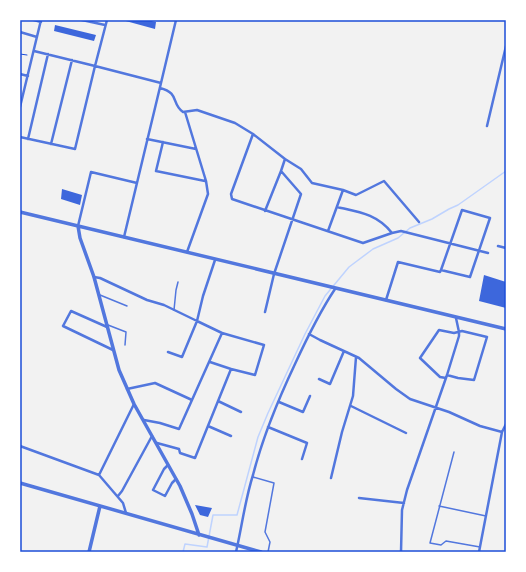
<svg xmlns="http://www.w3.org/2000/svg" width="526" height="572" font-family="'Space Grotesk',sans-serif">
  <rect width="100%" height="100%" fill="#f2f2f2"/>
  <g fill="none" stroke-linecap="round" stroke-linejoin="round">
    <path stroke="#bfd3fe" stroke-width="1.5" d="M183,552L185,544L207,547L213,515H237L258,437L268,413L305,334L325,296L349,267L373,249L398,238L410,228L432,219L449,209L458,205L506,171"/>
  </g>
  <path fill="#3d67dc" d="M122,20H147L156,22L155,29Z
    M55,25L96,35L94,41L54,31Z
    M62,189L82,195L80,205L61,199Z
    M484,275L506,282V308L479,301Z
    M195,505L212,508L208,517L200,515Z"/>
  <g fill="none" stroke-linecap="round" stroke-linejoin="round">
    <path stroke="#1d4ed8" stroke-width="1" d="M20,54L27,55"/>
    <path stroke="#5277de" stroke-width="1.5" d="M100,295L127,306
      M174,310L176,290L178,282
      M108,325L126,332L125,345
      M454,452L430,543L441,545L446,541L480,547
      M253,477L274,483L265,532L270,542L268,552
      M439,506L486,516"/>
    <path stroke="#5277de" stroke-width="2.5" d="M34,20L41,22
      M82,20L105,25
      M107,20L95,66L161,83L124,237
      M20,32L37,37
      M20,74L28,76
      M161,83L176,20
      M160,88C180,93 171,104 183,112L197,110L235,123L253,134L285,159L281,171L301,194L274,274L265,312
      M20,107L41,20
      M185,112L206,181L208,194L187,252
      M487,126L506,46
      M253,134L231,194L232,199L363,243L392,233L401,231L488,253
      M20,137L75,149L95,66L34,51
      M28,139L48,54
      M147,139L196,149
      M163,142L156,171L205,181
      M51,144L72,60
      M285,159L301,169L312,183L343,190
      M337,207C359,212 377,214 392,233
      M265,211L281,171
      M78,226L91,172L137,183
      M328,231L343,190L356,195L384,181L419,222
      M498,246L506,248
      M94,277L100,278L147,300L164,305L197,321L182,357L168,352
      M386,300L398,262L440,272L441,270L470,277L490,218L462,210L441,270
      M107,327L71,311L63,326L113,350
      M222,333L264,345L255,375L231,369
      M309,334L320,340L359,358L396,389L410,399L449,412L480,426L502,432
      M446,378L440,377L420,358L439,330L454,333L462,331L487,337L474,380L458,378L447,375
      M319,379L330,384L344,351
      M127,389L155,383L192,400
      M218,401L241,412
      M279,402L303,412L310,396
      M351,406L406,433
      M144,420L160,423L179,429L222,333L197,321L203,296L215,260
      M208,426L231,436
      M268,427L307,443L302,459
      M157,443L179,449L180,453L195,458L231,369L210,362
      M20,446L99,475
      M168,465L164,469L153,490L165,496L172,483L176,479
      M331,478L342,432L353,396L356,357
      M118,496L122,491L152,436
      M359,498L404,503
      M126,513L123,503L99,475L134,404
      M236,552C242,526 245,500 253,475C263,436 278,400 295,364C307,338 319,313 335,289
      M401,552L402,510L407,490L447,375L459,336V332L456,318
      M479,552L502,432L506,424"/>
    <path stroke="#5277de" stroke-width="3.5" d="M20,212L506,329
      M78,226L80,238L94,277L119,370L134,404L180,486L192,514L199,535
      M20,483L261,552
      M89,552L100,506"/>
  </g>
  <rect width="526" height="572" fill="none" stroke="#ffffff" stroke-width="42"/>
  <rect x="21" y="21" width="484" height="530" fill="none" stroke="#1d4ed8" stroke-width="1.5"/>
</svg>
